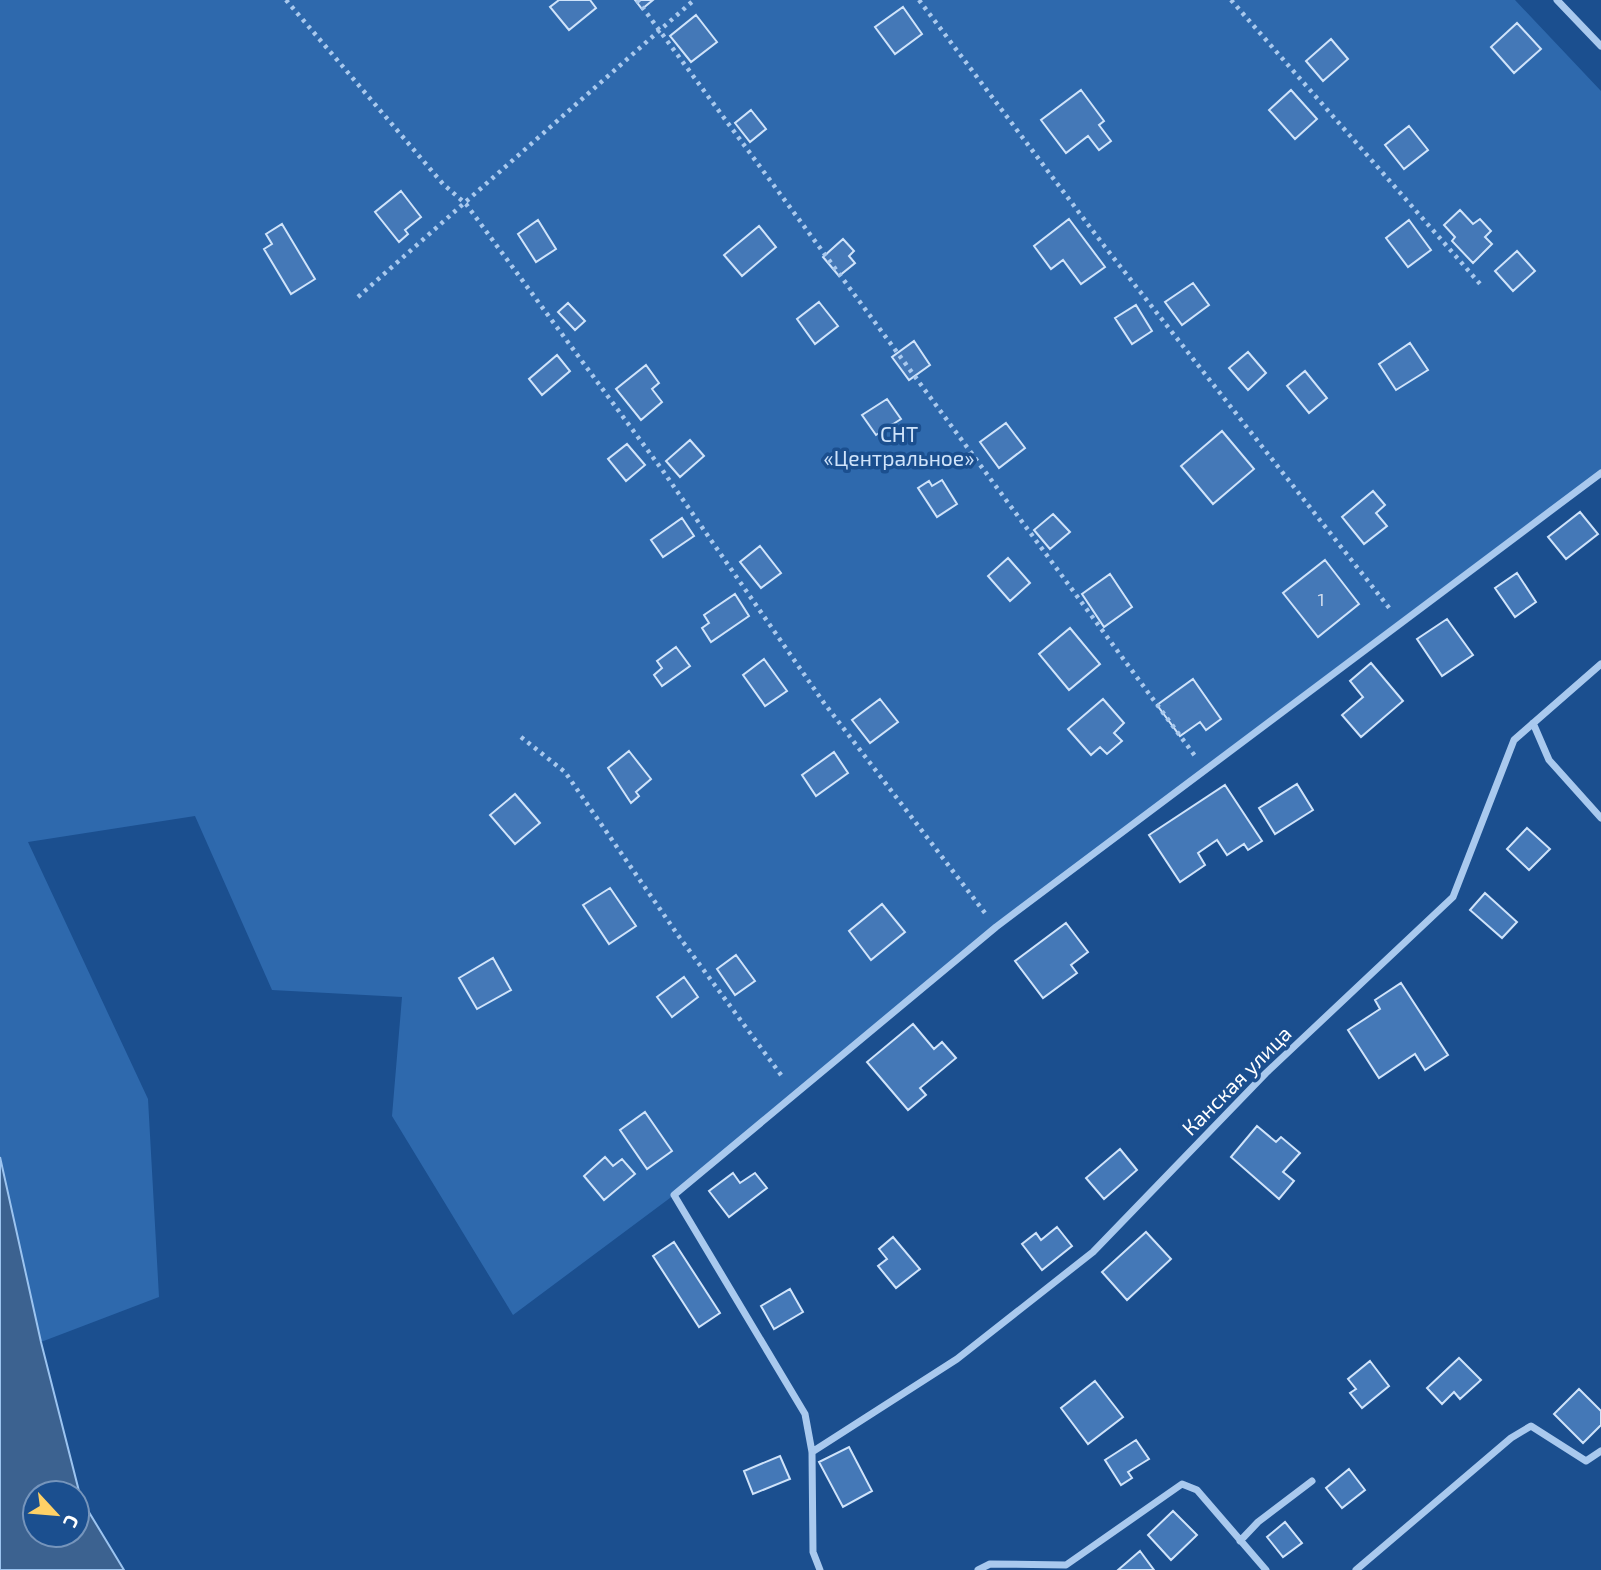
<svg xmlns="http://www.w3.org/2000/svg" width="1601" height="1570" font-family="'Exo 2',sans-serif">
  <rect width="100%" height="100%" fill="#1b4f8f"/>
  <path fill="#2e69ad" d="M0,0H1515L1601,91V473L996,927L674,1195L513,1315L392,1116L402,997L272,990L195,816L28,842L148,1099L159,1297L41,1342L0,1157Z"/>
  <path fill="#3c6290" stroke="#9cc4f0" stroke-width="2" fill-rule="evenodd" d="M0,1157L41,1342L81,1499L124,1570H0ZM35,1493H77V1535H35Z"/>
  <path fill="#4478b7" stroke="#cfe3fa" stroke-width="2" d="M559,0H590L596,8L569,30L550,7Z
    M635,0H653L642,9Z
    M903,7L922,34L895,54L875,27Z
    M696,15L717,42L691,62L670,36Z
    M1517,23L1541,49L1514,73L1491,47Z
    M1331,39L1348,59L1323,81L1306,61Z
    M1081,90L1104,121L1099,125L1111,141L1099,150L1088,136L1066,153L1041,120Z
    M1291,90L1317,119L1295,139L1269,110Z
    M751,110L766,129L750,142L735,123Z
    M1409,126L1428,150L1404,169L1385,145Z
    M401,191L421,217L405,230L408,234L399,242L375,212Z
    M1460,210L1473,224L1480,219L1491,231L1485,237L1492,244L1473,263L1452,241L1455,237L1444,225Z
    M1069,219L1105,267L1081,284L1063,260L1051,269L1034,246Z
    M538,220L556,249L536,262L518,234Z
    M1409,220L1431,250L1408,267L1386,238Z
    M282,224L315,279L291,294L264,249L272,244L266,234Z
    M759,226L776,247L742,276L724,255Z
    M843,239L854,251L849,256L855,263L839,276L823,257Z
    M1517,251L1535,271L1513,291L1495,271Z
    M1193,283L1209,305L1182,325L1165,302Z
    M819,302L838,326L815,344L797,319Z
    M568,303L585,321L575,330L558,312Z
    M1136,305L1152,331L1132,344L1115,318Z
    M914,341L930,365L909,380L892,357Z
    M1410,343L1428,370L1396,390L1379,364Z
    M1248,352L1266,373L1248,390L1229,368Z
    M557,355L570,371L542,395L529,379Z
    M646,365L659,383L652,389L662,402L641,420L616,389Z
    M1305,371L1327,398L1309,413L1287,386Z
    M887,399L901,419L876,435L862,415Z
    M1006,423L1025,448L999,468L980,442Z
    M1222,431L1254,469L1213,504L1181,466Z
    M690,440L704,456L680,477L666,461Z
    M627,444L645,465L626,481L608,459Z
    M942,480L957,504L937,517L918,488L929,481L932,486Z
    M1373,491L1385,505L1376,513L1387,526L1364,544L1342,517Z
    M1580,512L1598,534L1566,559L1548,537Z
    M1053,514L1070,532L1050,549L1034,530Z
    M682,518L694,536L663,557L651,540Z
    M760,546L781,573L761,588L740,562Z
    M1008,558L1030,583L1010,601L988,576Z
    M1325,560L1359,604L1318,637L1283,593Z
    M1517,573L1536,602L1515,617L1495,588Z
    M1110,574L1132,607L1104,627L1082,594Z
    M735,594L749,616L711,642L702,628L709,623L704,615Z
    M1447,619L1473,655L1442,676L1417,639Z
    M1070,628L1100,664L1069,690L1039,654Z
    M676,647L690,666L662,686L654,675L662,668L657,661Z
    M764,659L787,691L765,706L743,675Z
    M1371,663L1403,701L1361,737L1342,715L1363,697L1350,681Z
    M1193,679L1221,719L1206,730L1200,722L1180,736L1157,705Z
    M880,699L898,722L870,743L852,720Z
    M1103,699L1124,723L1114,733L1122,741L1107,754L1100,747L1091,755L1068,729Z
    M629,751L651,779L636,792L639,796L631,803L608,768Z
    M834,752L848,773L816,796L802,775Z
    M1297,784L1313,810L1275,834L1259,808Z
    M1225,785L1262,841L1248,850L1244,844L1227,855L1217,840L1198,853L1205,865L1180,882L1149,835Z
    M515,794L540,823L515,844L490,815Z
    M1527,828L1550,849L1529,870L1507,849Z
    M610,888L636,926L609,944L583,905Z
    M1485,893L1517,922L1502,938L1470,910Z
    M882,904L905,932L871,960L849,931Z
    M1066,923L1088,952L1071,965L1077,973L1043,998L1015,961Z
    M736,955L755,981L735,995L717,969Z
    M493,958L511,990L477,1009L459,978Z
    M684,977L698,997L672,1017L657,997Z
    M1401,983L1448,1055L1425,1070L1415,1054L1379,1078L1348,1030L1380,1009L1375,1000Z
    M913,1024L934,1049L942,1042L956,1058L920,1088L926,1095L908,1110L867,1062Z
    M645,1112L672,1151L647,1169L620,1130Z
    M1257,1126L1276,1142L1281,1137L1300,1153L1283,1172L1294,1181L1279,1199L1231,1157Z
    M1120,1149L1137,1170L1104,1199L1086,1178Z
    M605,1157L613,1166L622,1159L635,1174L604,1200L584,1176Z
    M733,1173L740,1183L755,1173L767,1188L729,1217L709,1191Z
    M1057,1227L1072,1246L1042,1270L1022,1244L1036,1233L1041,1240Z
    M1146,1232L1171,1259L1127,1300L1102,1272Z
    M893,1237L920,1269L896,1288L878,1266L887,1259L879,1249Z
    M674,1242L720,1313L699,1327L653,1256Z
    M790,1289L803,1312L774,1329L761,1306Z
    M1459,1358L1481,1380L1460,1399L1454,1392L1442,1404L1427,1388Z
    M1370,1361L1389,1386L1362,1408L1350,1393L1356,1389L1348,1379Z
    M1095,1381L1123,1417L1088,1444L1061,1408Z
    M1579,1389L1601,1411V1425L1583,1443L1554,1414Z
    M1136,1440L1149,1459L1128,1472L1132,1478L1121,1485L1105,1460Z
    M849,1447L872,1491L843,1507L819,1462Z
    M780,1456L790,1479L753,1494L744,1471Z
    M1349,1469L1365,1490L1342,1508L1326,1488Z
    M1173,1511L1197,1535L1171,1560L1148,1535Z
    M1285,1522L1302,1543L1283,1557L1267,1537Z
    M1140,1551L1154,1570H1118Z"/>
  <g fill="none" stroke-linecap="round" stroke-linejoin="round">
    <path stroke="#a9c9ee" stroke-width="4.5" stroke-dasharray="3.5 5" stroke-linecap="butt" d="M286,0L443,184L466,204L663,471L824,703L985,913
      M637,0L1195,756
      M919,0L1105,247L1390,609
      M1231,0L1481,285
      M358,297L694,0
      M521,737L565,772L680,938L784,1079"/>
    <path stroke="#a9c9ee" stroke-width="7" d="M1557,0L1601,46
      M1533,723L1549,760L1601,818
      M812,1452L957,1359L1093,1252L1266,1073L1453,897L1514,740L1601,664
      M1240,1541L1258,1522L1312,1481
      M820,1570L813,1552L812,1452L805,1414L674,1195L996,927L1601,473
      M978,1570L990,1564L1066,1565L1182,1484L1197,1490L1266,1570
      M1356,1570L1511,1438L1531,1426L1586,1461L1601,1451"/>
  </g>
  <g text-anchor="middle" dominant-baseline="central" stroke-width="7" stroke-linejoin="round" paint-order="stroke">
    <g font-size="18" fill="#d0dded">
      <text x="1321" y="599">1</text>
    </g>
    <g font-size="21" fill="#cfe3fa" stroke="#1b4f8f">
      <text x="899" y="433">СНТ<tspan x="899" dy="24">«Центральное»</tspan></text>
    </g>
    <g font-size="21" fill="#fff" stroke="#1b4f8f">
      <text transform="translate(1236 1080) rotate(-45)">Канская улица</text>
    </g>
  </g>
  <g transform="translate(56 1514) rotate(116)"><circle r="33" fill="#1b4f8f" stroke="#7695bc" stroke-width="2"/>
  <path d="M0-5L12 26L0 18L-12 26Z" fill="#ffd166"/>
  <text y="-10" font-size="19" font-weight="bold" text-anchor="middle" fill="#ffffff">С</text>
  </g>
</svg>
